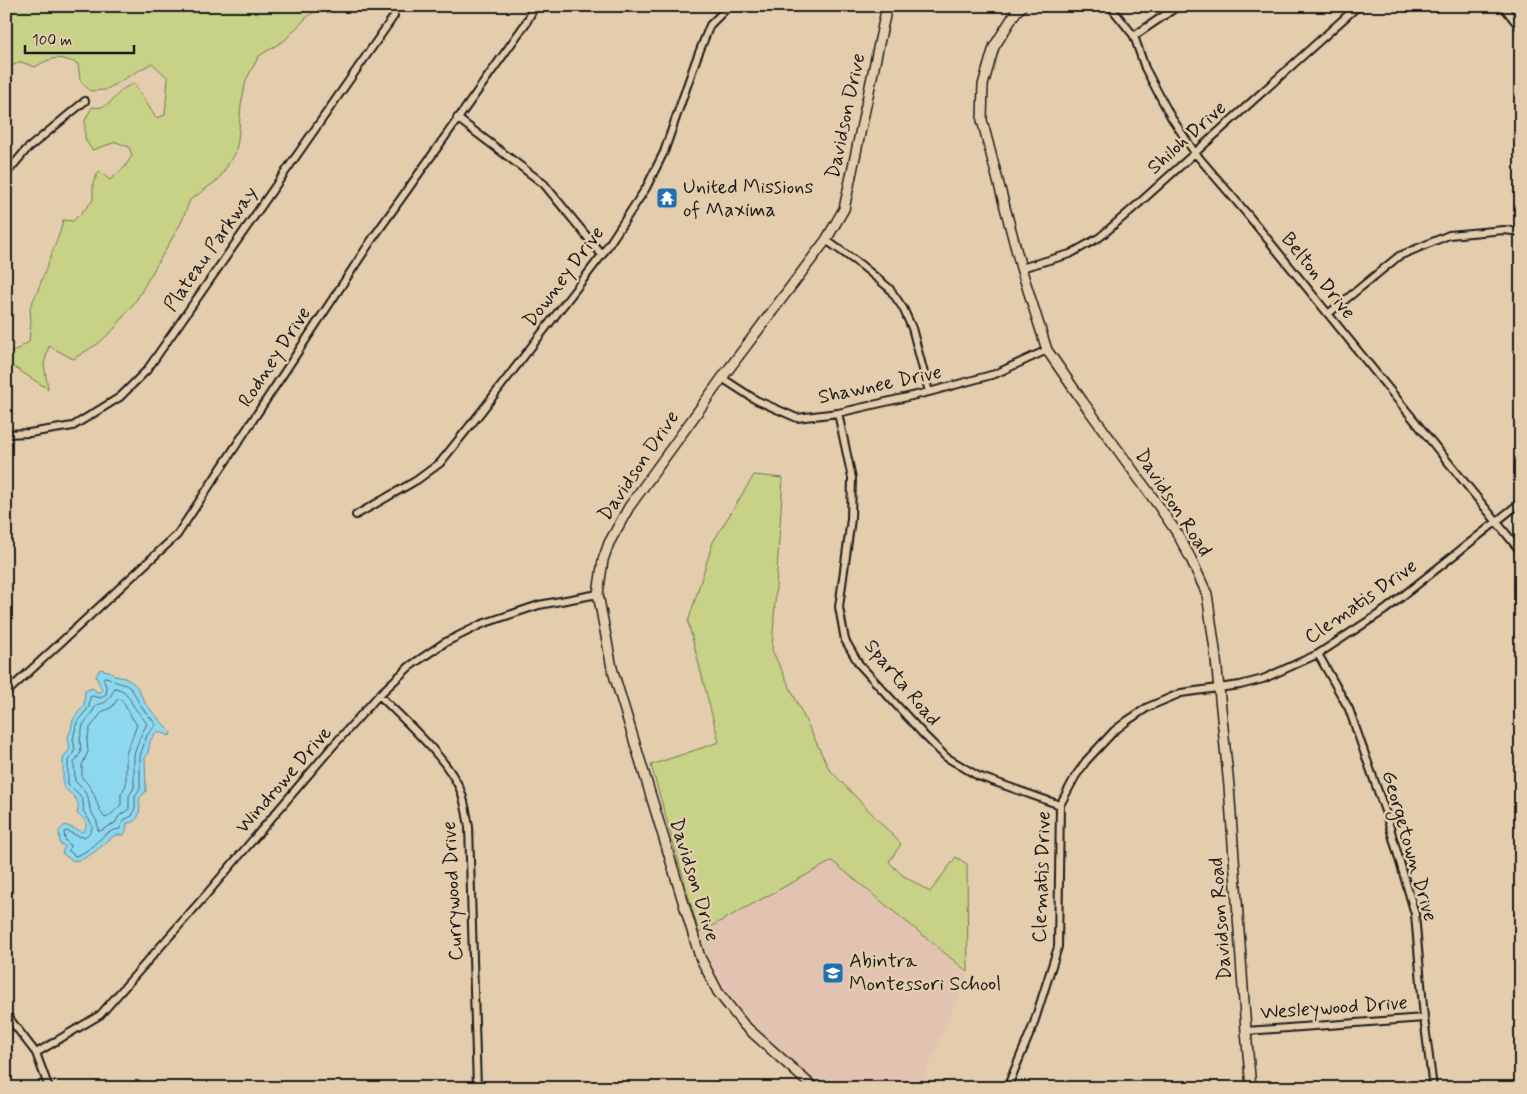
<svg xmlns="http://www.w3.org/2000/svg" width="1527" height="1094" font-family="Mynerve,sans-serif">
  <rect width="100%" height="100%" fill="#e3cdac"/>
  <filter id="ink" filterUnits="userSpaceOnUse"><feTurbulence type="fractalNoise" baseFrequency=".02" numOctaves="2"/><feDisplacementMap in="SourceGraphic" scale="10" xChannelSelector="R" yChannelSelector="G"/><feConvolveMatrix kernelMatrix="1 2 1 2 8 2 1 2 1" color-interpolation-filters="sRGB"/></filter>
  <g filter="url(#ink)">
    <path fill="#e2c2b0" d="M832,861L968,972L919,1088H822L770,1042L717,981L699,933Z"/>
    <path fill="#c7d286" stroke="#727751" d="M6,6H321L305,19L285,40L259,56L246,80L241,105L238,141L235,154L218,180L190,200L181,223L137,299L114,329L99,343L73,359L49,346L44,364L48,389L6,362V356L29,342L31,322L30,307L36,295L60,232L63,220L73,221L87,207L93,200V183L99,171L110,180L124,168L132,156L129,147L116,142L92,150L85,139V120L92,107C110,110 112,98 123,89C126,87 131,85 134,83L156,118L165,115L168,78L152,63L105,90L90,91L80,80L78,64C59,56 54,56 35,67L21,62L6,68Z
      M754,475L783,478L772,650L829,769L901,844L889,862L901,874L930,892L956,857L967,864L968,972L832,861L699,933L651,765L719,742L688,622L713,542Z"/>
    <path fill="#8ed8ef" stroke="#608d9b" d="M100,669L111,672L115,676L125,678L134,684L138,688L145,703L171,733L170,736L157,731L150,741L148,753L145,758L146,791L139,799C141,809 140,823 127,823L126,831L124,835H115C106,842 84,864 72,860C69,859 65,855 62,853L65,846L60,844L59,831L65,825L83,832C90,825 84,817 77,814C82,798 72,797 63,786V761L64,757L70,749L68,737L71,730L73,720L84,705L85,691L92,688L95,690L96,692H101L102,690L96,676Z"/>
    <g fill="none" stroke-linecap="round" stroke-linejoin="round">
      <path stroke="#4a6770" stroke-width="1" d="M105,677C110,677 111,680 116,682C136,687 131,691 141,706C145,713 152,718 156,725L147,735L140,756V789L135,797V808L132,816L124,820L120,829C102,830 93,852 75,856L69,851L70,845L65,840L64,832L67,831L78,836L84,837C101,827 86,819 83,810C83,808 84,805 83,802C81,794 74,790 68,784V761L75,750L73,739L77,722L89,707L90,697L92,696L101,698L106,694L107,689L103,679Z
        M115,688C129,690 129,701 137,711C140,715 144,719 147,724L140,737L134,755V788L129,796V809L119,816L115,823L100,831L98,830L97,822L90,809L88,797L82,788L75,781L74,763L81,752L80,739L83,725L93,711L96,705C111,702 108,699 115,688Z
        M118,699L122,700L129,713L137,725L126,754V785L121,794V805C117,808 110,817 105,818C94,804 98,792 82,778V765L88,752L87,740L90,728L102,712L112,707Z"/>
      <g stroke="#1c1c1c" stroke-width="10">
        <path id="street" d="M1110,6L1134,36L1145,68L1171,117L1195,153L1248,215L1521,552
          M1503,6L1521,29
          M1134,36L1178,6
          M457,118L544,184L602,255
          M6,174L26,150L85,101
          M826,240L861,265L889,288L903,308L912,328L929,392
          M1021,268L1070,254L1100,237L1137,205L1358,6
          M1328,314L1399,256L1449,235L1504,230L1521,232
          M722,378L756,400L797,418L838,413L929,392L995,374L1047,350
          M838,413L852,478L851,519L839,607L845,640L859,664L924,735L946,757L978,776L1060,805
          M6,434L29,433L73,426L120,397L147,370L394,16
          M356,515L417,480L440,463L481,412L602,255L646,188L664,152L696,60L710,25L729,6
          M1318,654L1349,709L1386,814L1415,914L1424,1018L1433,1088
          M6,693L177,535L373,238L526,23L535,6
          M379,695C404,720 446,757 460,789C465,801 467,815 469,827L477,1088
          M6,1014L36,1053L49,1088
          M1246,1031L1424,1018
          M36,1053L100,1015L205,896L332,747L379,695L410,666L444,643L482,624L539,605L598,594
          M1007,1088L1033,1026L1058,947L1060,805L1075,777L1086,761L1114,731L1127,721L1148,707L1181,693L1240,685L1263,679L1318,654L1385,610L1521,502"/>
      </g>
      <g stroke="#1c1c1c" stroke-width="12">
        <path id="secondary" d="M1022,6L1016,12L994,47L983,85L982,120L1021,268L1047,350L1083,402L1158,505L1177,533L1191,559L1207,594L1215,650L1229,786L1246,1031L1251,1088
          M814,1088L744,1025L718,992L700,957L612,668L598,594L603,560L609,543L629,507L722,378L826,240L844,209L887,6"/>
      </g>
      <use href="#street" stroke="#e3cdac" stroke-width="6"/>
      <use href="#secondary" stroke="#e3cdac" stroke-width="9"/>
    </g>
  </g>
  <defs>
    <g id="temple-square" transform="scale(1.125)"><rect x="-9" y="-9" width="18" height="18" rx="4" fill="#1f6fb2" stroke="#e3cdac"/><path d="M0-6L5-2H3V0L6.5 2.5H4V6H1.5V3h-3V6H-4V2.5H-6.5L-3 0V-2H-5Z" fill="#fff"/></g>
    <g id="school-square" transform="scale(1.125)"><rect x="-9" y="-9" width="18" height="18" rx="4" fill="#1f6fb2" stroke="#e3cdac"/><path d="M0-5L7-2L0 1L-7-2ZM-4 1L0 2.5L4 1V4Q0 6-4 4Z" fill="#fff"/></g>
  </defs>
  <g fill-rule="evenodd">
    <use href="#temple-square" x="667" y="198"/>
    <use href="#school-square" x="833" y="973"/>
  </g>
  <g text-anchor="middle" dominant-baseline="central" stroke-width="5" stroke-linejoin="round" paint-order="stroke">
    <g font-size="20" fill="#1c1c1c" stroke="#e3cdac">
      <text transform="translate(846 116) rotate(-78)">Davidson Drive</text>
      <text transform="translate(1187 138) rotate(-42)">Shiloh Drive</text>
      <text transform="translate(211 249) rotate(-55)">Plateau Parkway</text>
      <text transform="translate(1318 276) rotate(51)">Belton Drive</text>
      <text transform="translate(564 277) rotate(-53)">Downey Drive</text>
      <text transform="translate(275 357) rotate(-57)">Rodney Drive</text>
      <text transform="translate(880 385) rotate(-12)">Shawnee Drive</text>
      <text transform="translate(639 466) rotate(-56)">Davidson Drive</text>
      <text transform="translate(1173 503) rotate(57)">Davidson Road</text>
      <text transform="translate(1361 602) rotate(-35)">Clematis Drive</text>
      <text transform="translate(902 683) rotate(50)">Sparta Road</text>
      <text transform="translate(284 780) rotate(-49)">Windrowe Drive</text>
      <text transform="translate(1409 846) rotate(74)">Georgetown Drive</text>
      <text transform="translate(1042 877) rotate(-88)">Clematis Drive</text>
      <text transform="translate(694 880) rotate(73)">Davidson Drive</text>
      <text transform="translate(453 891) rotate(-93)">Currywood Drive</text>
      <text transform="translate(1221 919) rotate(-94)">Davidson Road</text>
      <text transform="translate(1334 1008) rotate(-4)">Wesleywood Drive</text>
    </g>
    <g font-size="20" fill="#1c1c1c" stroke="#e3cdac" text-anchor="start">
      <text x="683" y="187">United Missions<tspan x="683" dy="23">of Maxima</tspan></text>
      <text x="849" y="961">Abintra<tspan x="849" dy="23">Montessori School</tspan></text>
    </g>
  </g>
  <rect width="1527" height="1094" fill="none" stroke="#e3cdac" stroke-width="25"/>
  <rect x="12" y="12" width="1502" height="1069" fill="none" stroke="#1c1c1c" stroke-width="2" filter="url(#ink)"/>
  <path d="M25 45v8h109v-8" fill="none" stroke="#1c1c1c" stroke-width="2.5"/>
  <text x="32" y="45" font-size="15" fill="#1c1c1c" stroke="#e3cdac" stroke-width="4" paint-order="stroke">100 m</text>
</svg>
